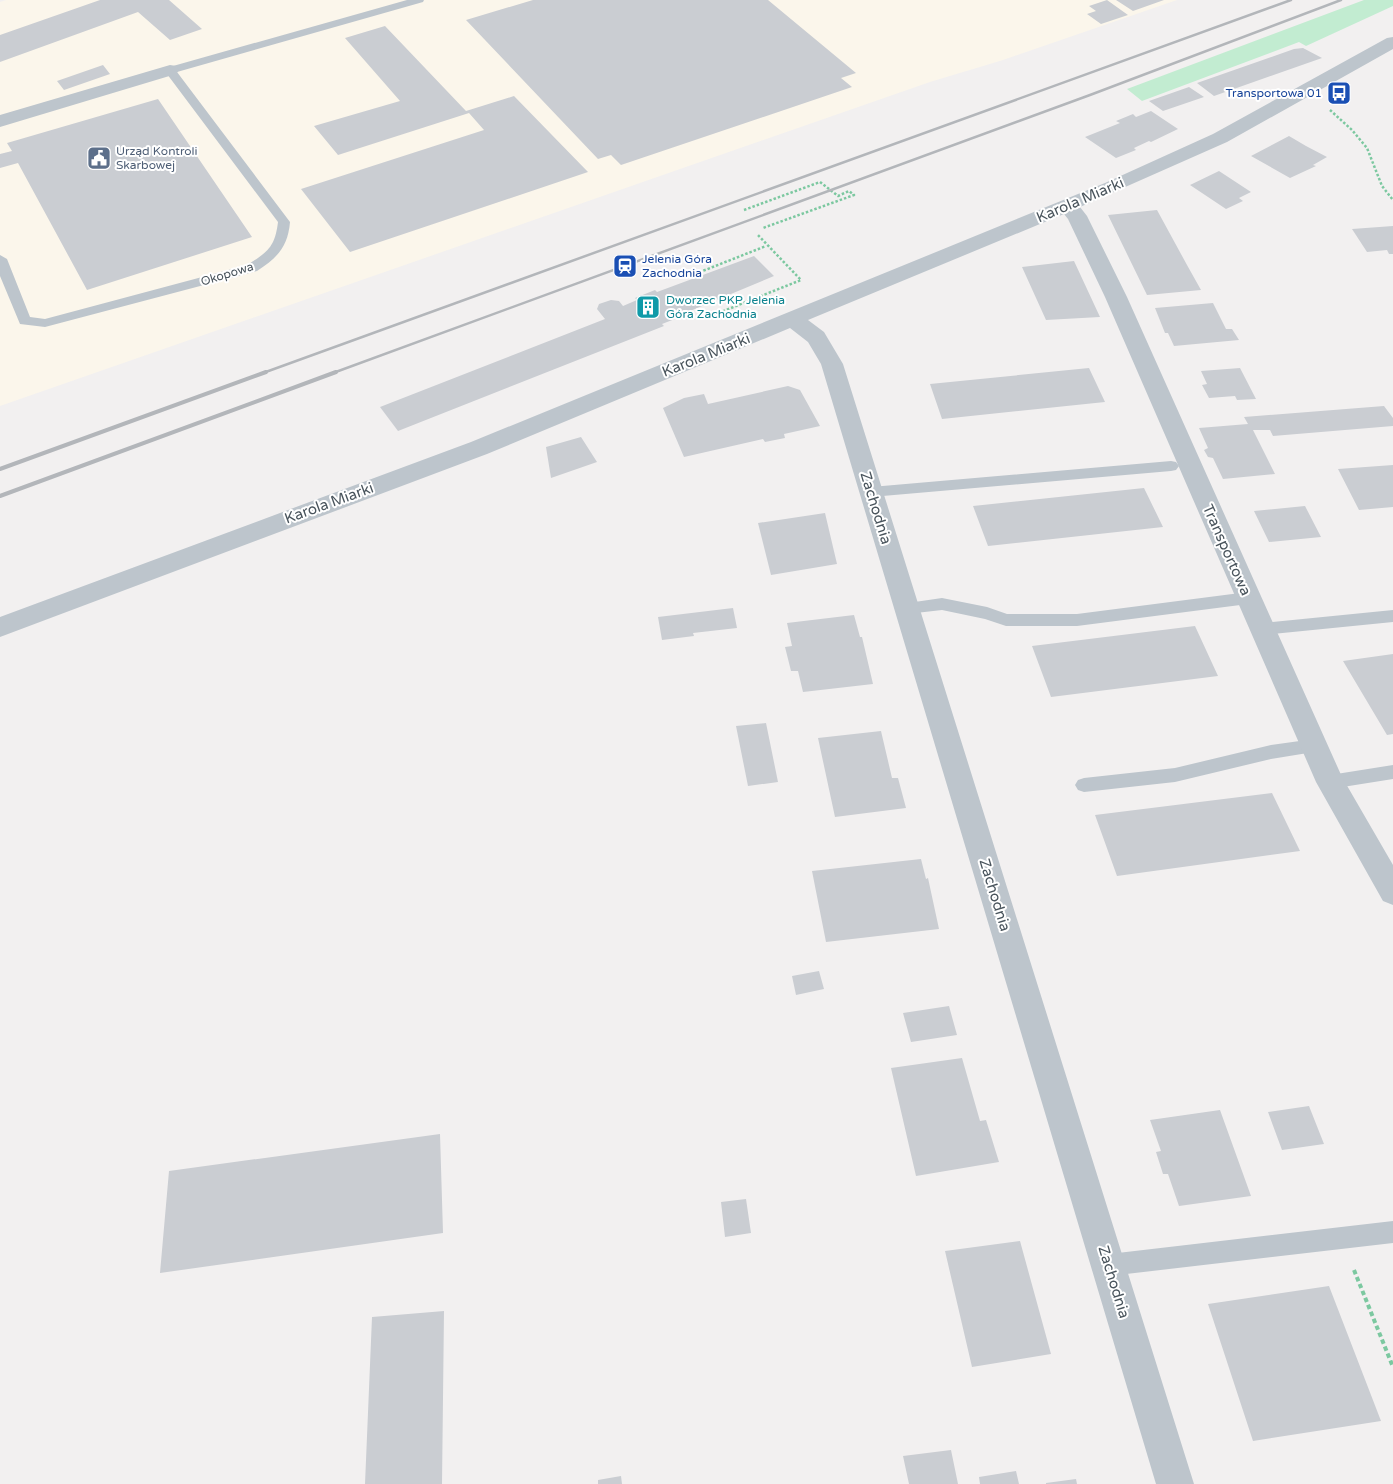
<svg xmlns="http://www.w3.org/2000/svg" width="1393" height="1484" font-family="'Varela Round',sans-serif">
  <rect width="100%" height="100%" fill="#f2f0f0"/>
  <path fill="#fbf6eb" d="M6,0H1177L1003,60L930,82L0,406V2Z"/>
  <path fill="#c2ecd1" d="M1364,0H1393V6L1306,46L1299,42L1142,101L1127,89Z"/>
  <path fill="#cacdd2" d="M100,0H169L202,29L170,40L138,12L0,62V35Z
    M533,0H768L856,73L841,78L852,87L621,165L611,155L598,159L466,20Z
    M1107,0L1128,15L1101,24L1087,14L1096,11L1089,6Z
    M1116,0H1164L1133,11Z
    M385,26L466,111L514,96L588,172L350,252L301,189L484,130L469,113L338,155L314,126L400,101L345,38Z
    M1303,48L1322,58L1214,96L1197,83L1294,49Z
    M103,65L110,74L64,90L57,81Z
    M1189,87L1204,97L1163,111L1149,101Z
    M158,99L252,237L87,290L18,163L0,168V154L12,151L7,143Z
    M1151,111L1178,129L1151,142L1149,141L1134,148L1136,150L1116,158L1085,137L1120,123L1116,121L1133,114L1136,117Z
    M1289,136L1306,146L1327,157L1313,165L1316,166L1290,178L1251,156Z
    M1219,171L1251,192L1239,198L1243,201L1226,209L1190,185Z
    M1157,210L1187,265L1201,290L1147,295L1108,215Z
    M1393,226V254H1389L1387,250L1367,252L1352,229Z
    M754,256L774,276L678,316L680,317L662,324L664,326L398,431L380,407L605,319L597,309L599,304L611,300L619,301L623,306L637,300L635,298L655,290L657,292Z
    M1074,261L1100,317L1046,320L1022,267Z
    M1213,303L1226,329H1232L1239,340L1174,346L1168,333H1165L1155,308Z
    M1089,368L1105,402L942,419L930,384Z
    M1240,368L1256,399L1237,400L1235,396L1209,398L1202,385L1207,384L1201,371Z
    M788,386L800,390L820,426L784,434L785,438L765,442L763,439L684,457L663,408L684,398L704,394L708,404Z
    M1384,406L1393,418V426L1273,436L1270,430H1253L1275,474L1223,479L1213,458L1208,457L1204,450L1208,448L1199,428L1248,424L1244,417Z
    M581,437L597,462L551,478L546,447Z
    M1393,465V507L1359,510L1338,469Z
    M1144,488L1163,527L988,546L973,506Z
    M1305,506L1321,537L1269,542L1254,511Z
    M825,513L837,564L771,575L758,523Z
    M733,608L737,628L693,633L694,636L662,640L658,617Z
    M854,615L860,637H862L873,684L803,692L798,671H791L785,647L792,646L787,623Z
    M1195,626L1218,676L1051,697L1032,646Z
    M1393,654V734L1387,735L1343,661Z
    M766,723L778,782L748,786L736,726Z
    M881,731L892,778H898L906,808L835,817L818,738Z
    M1272,793L1300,851L1117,876L1095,815Z
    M921,859L926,879L928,878L939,929L826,942L812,871Z
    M819,971L824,989L796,995L792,976Z
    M949,1006L957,1035L911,1042L903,1013Z
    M962,1058L980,1121L986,1120L999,1162L916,1176L891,1068Z
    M1309,1106L1324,1144L1282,1150L1268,1112Z
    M1220,1110L1251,1196L1179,1206L1168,1174H1163L1156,1152L1161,1151L1150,1120Z
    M440,1134L443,1233L160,1273L169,1171Z
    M746,1199L751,1233L725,1237L721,1202Z
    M1020,1241L1051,1354L972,1367L945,1251Z
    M1329,1286L1381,1421L1253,1441L1208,1304Z
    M444,1311L442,1484H365L372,1317Z
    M951,1450L958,1484H909L903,1456Z
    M1016,1471L1019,1484H980L979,1477Z
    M621,1476L622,1484H598V1480Z
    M1076,1479L1077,1484H1046V1483Z"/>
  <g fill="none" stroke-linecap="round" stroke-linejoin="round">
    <path stroke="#7cc8a0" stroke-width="2.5" stroke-dasharray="2.5 2" stroke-linecap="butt" d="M1330,110L1352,130L1367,148L1382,186L1393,200
      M744,210L820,182L838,196L849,191L854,195L763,228
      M695,274L766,246
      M706,318L801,280L757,234"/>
    <path stroke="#7cc8a0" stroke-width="4" stroke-dasharray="4.5 3" stroke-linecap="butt" d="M1354,1270L1393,1367"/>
    <path fill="#bdc5cc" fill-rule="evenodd" d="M407,0H424L423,2L177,72L290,222C288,247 277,258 257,271L45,327L20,324L0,276V255L7,259L30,317L45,319L247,265C268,252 275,247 278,222L164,70L166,68Z
      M1171,461L1176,462L1179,466L1176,470L1171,471L871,497L866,496L863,492L866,488L871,487Z
      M1248,592L1254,594L1256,598L1254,602L1248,604L1077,626H1006L985,619L942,610L907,614L901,612L899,608L901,604L942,598L987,607L1007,614H1077Z
      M1393,610V622L1262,635L1256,634L1254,629L1256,624L1262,623Z
      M1314,739L1320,741L1323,746L1320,751L1271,759L1175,782L1084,792L1078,790L1075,785L1078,780L1084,778L1175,768L1271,745Z
      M1393,765V779L1330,789L1324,787L1321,782L1324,777L1330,775Z
      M1393,1221V1243L1109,1276L1101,1273L1098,1265L1101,1257L1109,1254Z"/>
    <path fill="#bdc5cc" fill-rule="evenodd" d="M1393,37V49L1227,142L1080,207L1087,216L1127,297L1342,777L1393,865V905L1383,901L1316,782L1105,297L1068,219L1064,214L808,320L824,332L843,364L1194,1484H1156L821,364L808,342L790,328L487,454L0,637V617L471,442L1105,183L1213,134L1387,38Z
      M170,65L176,66L179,70L176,74L0,127V115Z"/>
    <path stroke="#b3b6ba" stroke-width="2.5" d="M263,373L1291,0
      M333,373L1090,95L1341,0"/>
    <path stroke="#b3b6ba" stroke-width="4" d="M0,469L266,372
      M0,496L336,372"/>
  </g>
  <defs>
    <g id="bus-square" transform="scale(1.25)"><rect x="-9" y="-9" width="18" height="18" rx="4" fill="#1a4fb4" stroke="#fff"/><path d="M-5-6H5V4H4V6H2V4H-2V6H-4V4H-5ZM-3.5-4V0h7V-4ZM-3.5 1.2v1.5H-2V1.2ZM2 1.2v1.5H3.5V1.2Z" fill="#fff"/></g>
    <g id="civic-square" transform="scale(1.25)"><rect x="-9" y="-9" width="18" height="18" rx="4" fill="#5c6f8a" stroke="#fff"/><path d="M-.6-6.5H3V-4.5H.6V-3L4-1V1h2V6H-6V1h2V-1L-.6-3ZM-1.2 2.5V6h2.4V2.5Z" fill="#fff"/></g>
    <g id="station-square" transform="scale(1.25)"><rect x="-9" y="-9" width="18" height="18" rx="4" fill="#1a4fb4" stroke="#fff"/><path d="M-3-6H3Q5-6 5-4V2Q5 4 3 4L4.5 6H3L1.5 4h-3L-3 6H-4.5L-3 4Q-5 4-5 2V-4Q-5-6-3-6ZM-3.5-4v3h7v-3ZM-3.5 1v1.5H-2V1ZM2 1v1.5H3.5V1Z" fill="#fff"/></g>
    <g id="building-square" transform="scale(1.25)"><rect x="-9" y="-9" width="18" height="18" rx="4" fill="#0f9aa8" stroke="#fff"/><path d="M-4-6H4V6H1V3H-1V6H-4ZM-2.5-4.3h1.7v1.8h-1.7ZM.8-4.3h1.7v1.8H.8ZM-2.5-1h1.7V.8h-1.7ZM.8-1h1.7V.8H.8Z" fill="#fff"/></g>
  </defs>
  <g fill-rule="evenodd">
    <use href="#bus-square" x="1339" y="93"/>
    <use href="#civic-square" x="99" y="158"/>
    <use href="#station-square" x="625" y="266"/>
    <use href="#building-square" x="648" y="307"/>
  </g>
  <g text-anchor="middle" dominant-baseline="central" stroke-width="4" stroke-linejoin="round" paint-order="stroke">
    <g font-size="12" fill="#164399" stroke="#fff" text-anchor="end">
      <text x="1322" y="93">Transportowa 01</text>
      <text x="642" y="259" text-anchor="start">Jelenia Góra<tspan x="642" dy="14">Zachodnia</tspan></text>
    </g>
    <g font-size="12" fill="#4e5e75" stroke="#fff" text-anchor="start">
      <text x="116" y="151">Urząd Kontroli<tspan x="116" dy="14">Skarbowej</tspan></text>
    </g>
    <g font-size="12" fill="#49545c" stroke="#fff">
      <text transform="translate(227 274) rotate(-17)">Okopowa</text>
    </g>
    <g font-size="12" fill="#0d838f" stroke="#fff" text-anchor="start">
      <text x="666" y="300">Dworzec PKP Jelenia<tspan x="666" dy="14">Góra Zachodnia</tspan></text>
    </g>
    <g font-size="15" fill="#49545c" stroke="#fff">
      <text transform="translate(1080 200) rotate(-23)">Karola Miarki</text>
      <text transform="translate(706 355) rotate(-22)">Karola Miarki</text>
      <text transform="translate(329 503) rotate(-20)">Karola Miarki</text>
      <text transform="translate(876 508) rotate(73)">Zachodnia</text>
      <text transform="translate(1227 550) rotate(66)">Transportowa</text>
      <text transform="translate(995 895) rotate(73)">Zachodnia</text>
      <text transform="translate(1114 1282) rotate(73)">Zachodnia</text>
    </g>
  </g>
</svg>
